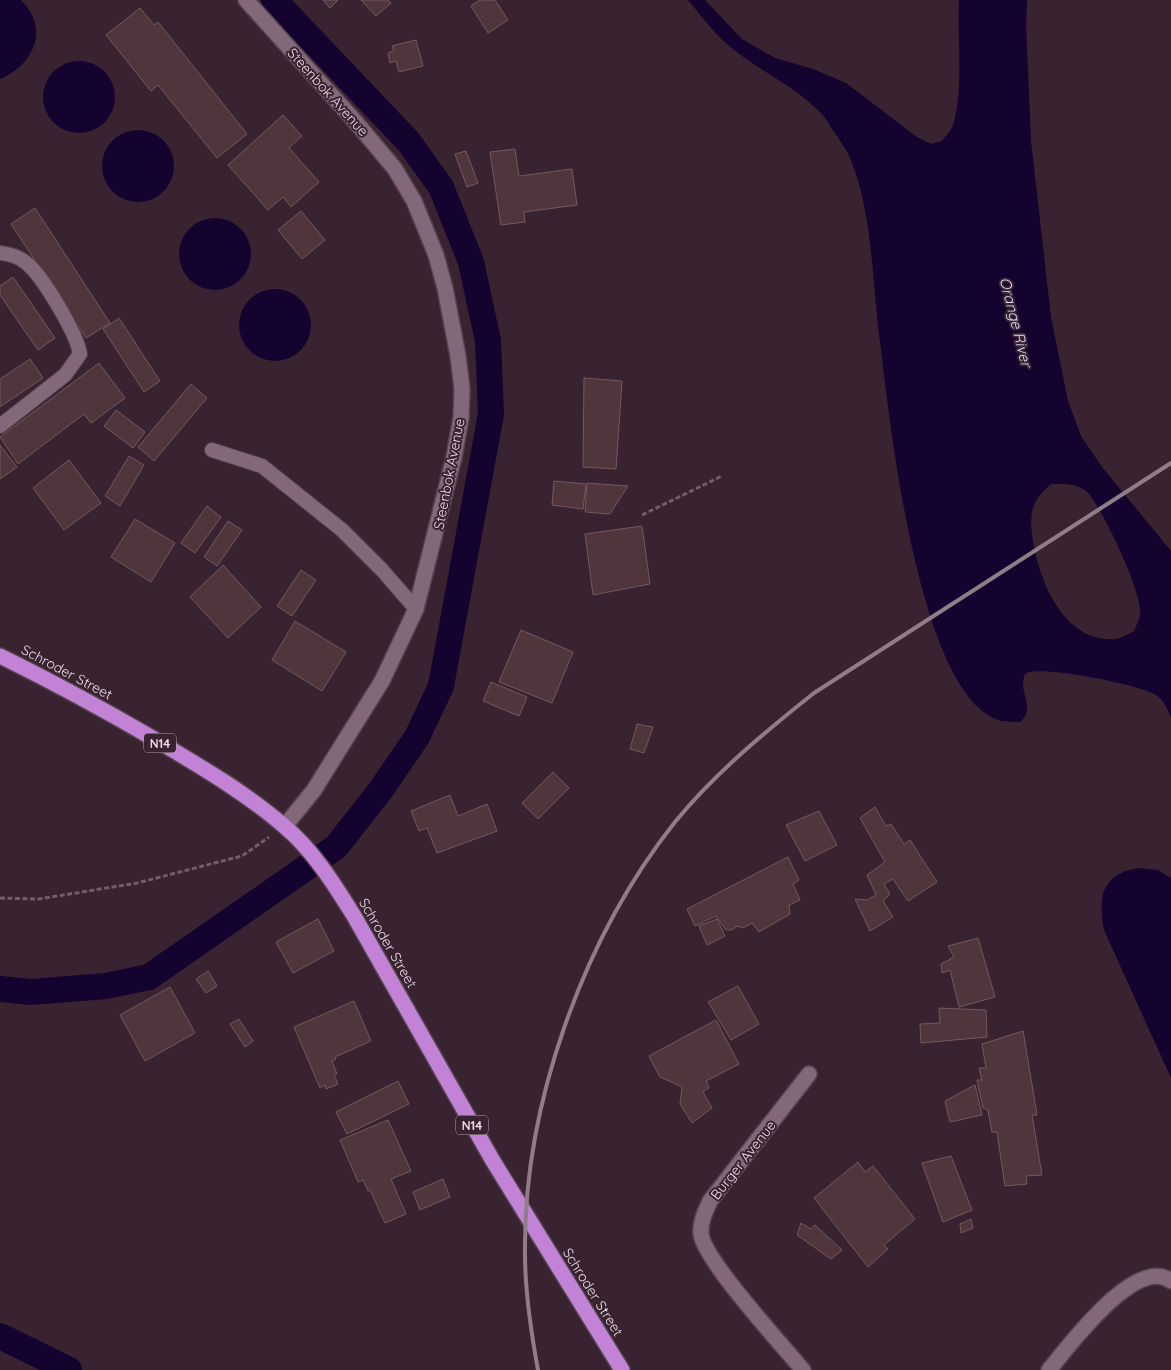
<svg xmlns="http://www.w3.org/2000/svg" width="1171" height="1370" font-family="Quicksand,sans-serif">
  <rect width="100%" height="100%" fill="#392331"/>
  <path fill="#14032e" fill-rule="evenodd" d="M0,0H21C50,29 34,65 0,79Z
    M688,0H705L742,39L775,58L813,69L846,83L917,137L931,144L942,141C946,136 951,130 953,125C964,89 957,39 959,0H1027L1026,25L1031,141L1051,317L1068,401L1081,436L1102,467L1171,551V718C1168,710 1164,700 1156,695C1140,685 1038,664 1025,674C1017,693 1037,707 1020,722C1010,722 1000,722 991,717C917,676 890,424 880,342C872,283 873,213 850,158C847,150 841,143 837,136C831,129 827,119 820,112C794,86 762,72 734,50C716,36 703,18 688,0ZM1051,484C1064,484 1074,483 1085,490C1099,500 1143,594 1140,613C1140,619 1136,626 1134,631C1129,634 1122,638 1116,639C1066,643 1042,587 1034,547C1032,536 1030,523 1032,512C1034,500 1043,491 1051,484Z
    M43 97a36 36 0 1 1 72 0a36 36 0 1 1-72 0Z
    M102 166a36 36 0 1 1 72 0a36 36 0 1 1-72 0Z
    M179 254a36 36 0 1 1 72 0a36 36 0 1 1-72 0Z
    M239 325a36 36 0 1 1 72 0a36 36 0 1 1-72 0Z
    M1139,868L1158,870L1171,878V1078L1104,930C1098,897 1101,874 1139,868Z"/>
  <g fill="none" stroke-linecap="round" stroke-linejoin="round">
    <path stroke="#14032e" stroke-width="26" d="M0,989L31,992L106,986L149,977L336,847L380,791L417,737L441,686L491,414L488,341L471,262L441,187L408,141L274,0
      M0,1336L69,1370"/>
  </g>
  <path fill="#50353c" stroke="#75585f" d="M323,0H338L330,8Z
    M361,0H388L391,3L376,16Z
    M480,0H495L508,20L488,33L471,6Z
    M140,8L154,25L158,22L247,134L217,158L158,85L151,91L106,35Z
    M416,40L423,66L399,72L396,61L390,63L388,53L394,51L392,46Z
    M283,115L302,136L289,148L319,182L291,207L283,197L268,210L228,165Z
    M515,149L519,176L572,169L577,205L524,212L525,222L501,225L490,152Z
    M466,151L478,183L467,187L455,154Z
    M35,208L110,323L86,338L11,224Z
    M301,211L325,240L302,259L278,230Z
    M13,277L55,338L38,350L0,295V286Z
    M119,318L160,381L144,392L103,329Z
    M30,359L43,378L0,407V379Z
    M99,363L125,398L91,423L84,414L18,464L0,437Z
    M584,378L622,381L616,469L583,467Z
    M191,384L207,398L154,461L138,447Z
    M116,410L145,432L133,448L104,426Z
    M0,445L17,467L0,479Z
    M129,456L144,465L120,506L105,496Z
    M69,460L101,503L64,530L33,488Z
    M554,481L586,484L583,509L552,505Z
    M587,483L628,486L610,514L585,512Z
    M207,506L221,517L195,553L181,543Z
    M135,519L175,543L151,582L111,557Z
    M228,521L242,530L217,566L204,557Z
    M642,526L650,584L593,595L585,534Z
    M223,565L261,607L228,638L190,597Z
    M301,570L316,580L292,616L277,606Z
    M295,621L346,652L322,691L272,660Z
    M521,630L573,652L552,703L499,682Z
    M491,682L527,697L519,716L483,701Z
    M637,724L653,727L644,753L630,749Z
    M553,772L569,788L538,819L522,803Z
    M450,795L458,816L487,804L497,831L437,853L427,828L419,831L411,811Z
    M875,807L886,826L891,824L904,844L910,840L937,882L908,901L893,879L884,884L890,894L883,901L893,917L870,931L855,899L867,900L876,895L867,875L885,862L860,818Z
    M819,811L837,845L805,861L786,825Z
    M788,857L799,880L793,884L800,900L789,905L790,914L759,932L752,923L743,928L738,926L731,930H726L716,916L695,926L687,909Z
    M318,919L334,951L293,973L276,942Z
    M717,919L725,936L707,945L699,926Z
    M978,938L995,997L959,1007L950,970L942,973L941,964L954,957L948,946Z
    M208,971L217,986L206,993L196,979Z
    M738,986L759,1024L731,1040L708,1002Z
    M170,987L195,1033L145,1061L120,1015Z
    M354,1001L371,1041L335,1057L336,1059L332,1061L337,1074L334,1075L338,1084L326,1089L325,1085L320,1088L294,1027Z
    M939,1008L986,1010L987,1037L921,1043L920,1024L940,1023Z
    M239,1019L253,1041L245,1047L230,1024Z
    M716,1020L739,1064L706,1081L709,1088L703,1092L712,1108L692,1123L680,1104L682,1087L660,1077L649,1056Z
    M1023,1031L1037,1115H1032L1042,1175L1026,1176L1027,1184L1005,1186L997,1132H992L988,1110L983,1108L977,1080H982L979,1068H986L982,1044Z
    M398,1081L409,1104L347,1134L336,1112Z
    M975,1085L982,1115L950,1122L945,1101Z
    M388,1120L411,1171L391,1179L406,1214L385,1223L370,1190L368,1191L363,1180L358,1182L340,1140Z
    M951,1156L972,1210L943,1222L922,1163Z
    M858,1162L865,1172L873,1166L915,1219L884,1245L888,1249L868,1267L814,1198Z
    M443,1179L450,1197L420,1210L413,1192Z
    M971,1219L973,1228L961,1233L960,1224Z
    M801,1223L811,1229L815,1225L842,1250L831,1259L797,1235Z"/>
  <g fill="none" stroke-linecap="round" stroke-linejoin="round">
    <g stroke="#54424e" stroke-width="16">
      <path id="lane" d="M0,253C9,254 18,256 25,262C42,274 77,334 80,354L65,375L0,426
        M212,450L262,466L342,530L382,570L416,609"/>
    </g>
    <g stroke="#54424e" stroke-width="18">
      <path id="street" d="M246,0L354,120L395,169L414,201L436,255L445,288L458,356L462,389L461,418L454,457L416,609L382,681L314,790L285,826
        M803,1370C783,1346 704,1260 701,1234C700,1222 705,1212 710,1201L809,1074
        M1049,1370C1069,1346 1136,1255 1171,1281"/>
    </g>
    <g stroke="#54424e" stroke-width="18">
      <path id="highway" d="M0,656C55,683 108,712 161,743C203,768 247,794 284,826C313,850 334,884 354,916L493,1161L622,1370"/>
    </g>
    <path stroke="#715e6a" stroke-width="3" stroke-dasharray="5 2.5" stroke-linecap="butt" d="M642,515L722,476
      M0,898L39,899L137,883L242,856L269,837"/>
    <use href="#lane" stroke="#826879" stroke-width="14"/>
    <use href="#street" stroke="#826879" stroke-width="15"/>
    <use href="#highway" stroke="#c283d7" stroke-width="15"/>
    <path stroke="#8f7d88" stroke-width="4" d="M538,1370C531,1332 525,1293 525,1254C523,1106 583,938 675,822C715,773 765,732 814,693L1171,463"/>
  </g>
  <g text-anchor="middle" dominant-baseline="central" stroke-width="4" stroke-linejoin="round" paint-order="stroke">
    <g fill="#392331" stroke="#b4a3ae" stroke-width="1">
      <rect x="144" y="733.5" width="32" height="19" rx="4"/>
      <rect x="456" y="1115.5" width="32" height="19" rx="4"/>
    </g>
    <g font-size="12" font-weight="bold" fill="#e9dae3">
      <text x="160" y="743">N14</text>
      <text x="472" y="1125">N14</text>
    </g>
    <g font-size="14" fill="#e9dae3" stroke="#392331">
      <text transform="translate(328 92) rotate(48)">Steenbok Avenue</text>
      <text transform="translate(449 474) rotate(-79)">Steenbok Avenue</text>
      <text transform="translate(67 672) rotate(28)">Schroder Street</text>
      <text transform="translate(388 943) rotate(60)">Schroder Street</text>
      <text transform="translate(743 1160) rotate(-52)">Burger Avenue</text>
      <text transform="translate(593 1292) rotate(58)">Schroder Street</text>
    </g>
    <g font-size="15" font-style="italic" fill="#dfd8f8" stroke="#392331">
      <text transform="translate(1016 322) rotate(76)">Orange River</text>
    </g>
  </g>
</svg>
